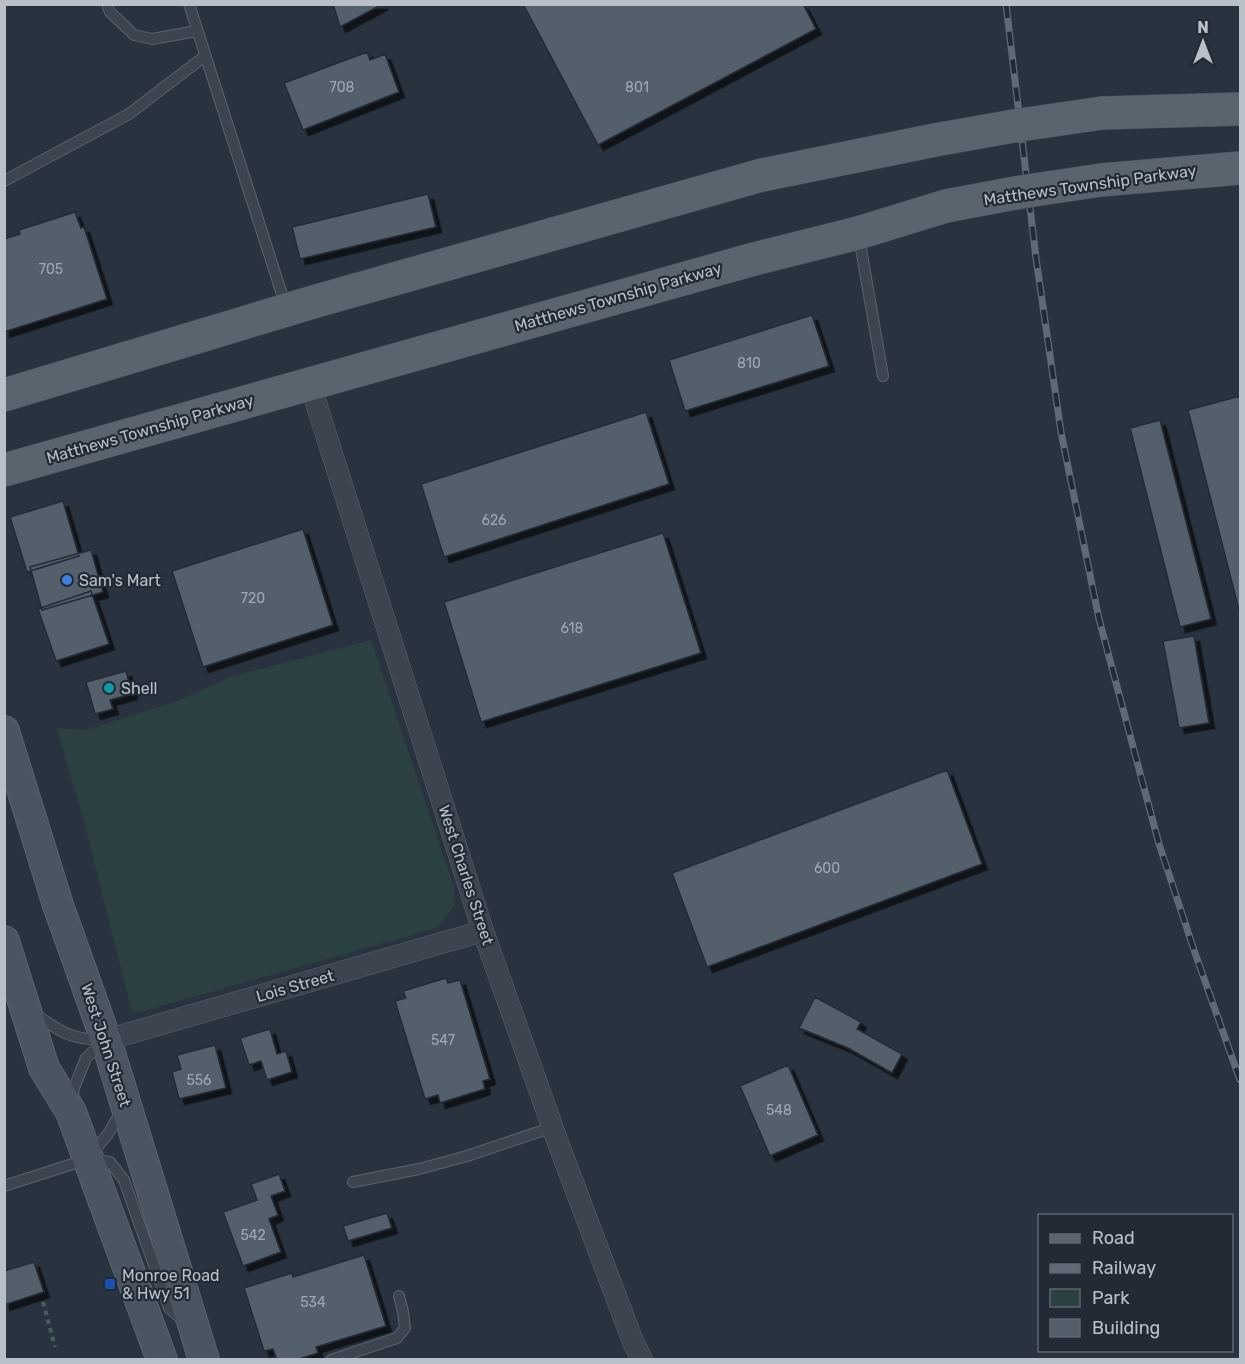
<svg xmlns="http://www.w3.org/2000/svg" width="1245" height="1364" font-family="Rubik,sans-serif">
  <defs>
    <filter id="shadow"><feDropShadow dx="5.5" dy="5.5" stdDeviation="0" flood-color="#0009"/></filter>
  </defs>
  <rect width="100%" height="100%" fill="#28333f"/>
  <path fill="#2b4141" d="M371,640L454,887L455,905L437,928L140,1012L132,1011L86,829L57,728L86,730L178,701L230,677Z"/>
  <path fill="#525e6a" stroke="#232c37" stroke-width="1.5" filter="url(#shadow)" d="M333,4H383L340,27Z
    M523,4H803L816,29L598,145Z
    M367,52L370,60L385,54L399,92L303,130L284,83Z
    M428,194L436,227L300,259L292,227Z
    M75,212L81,228L84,227L107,299L4,332V239L20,234L19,230Z
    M812,315L829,366L685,411L669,360Z
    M1240,396V614L1188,410Z
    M646,412L669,484L444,557L421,484Z
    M1160,420L1211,619L1180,627L1130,428Z
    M63,501L79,556L27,572L10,517Z
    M303,529L333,625L203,667L172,571Z
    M663,533L701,653L481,722L444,602Z
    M91,550L103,592L42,610L30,567Z
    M91,591L109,644L56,661L38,609Z
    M1194,636L1209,723L1179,728L1163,641Z
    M126,671L132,694L110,700L113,709L95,714L86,682Z
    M947,770L982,864L707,967L672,873Z
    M446,978L448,983L460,980L490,1079L483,1081L485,1089L440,1103L438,1095L425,1099L395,1001L406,998L403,991Z
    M815,997L861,1022L857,1029L902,1054L892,1073L848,1048L799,1028Z
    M270,1029L277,1054L286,1051L292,1072L267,1080L261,1061L249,1065L240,1038Z
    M215,1045L226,1088L179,1099L172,1072L181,1069L177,1055Z
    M788,1065L818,1135L770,1156L740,1086Z
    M279,1174L285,1191L271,1196L278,1215L269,1219L281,1252L243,1266L223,1212L257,1200L251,1184Z
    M387,1213L392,1228L348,1241L343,1226Z
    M364,1255L386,1326L316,1347L318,1353L296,1360H277L273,1349L264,1351L244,1288L292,1273L293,1277Z
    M34,1262L44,1292L4,1305V1271Z"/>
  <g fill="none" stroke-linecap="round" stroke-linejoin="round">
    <g stroke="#5a636d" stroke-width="12">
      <path id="service" d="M107,4L110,12L134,35L152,39L197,31
        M189,4L286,307
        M4,181L129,114L205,56
        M859,237L883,376
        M35,1014C61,1032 70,1039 102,1040
        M72,1100L74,1088L86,1058L103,1042
        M90,1156L108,1134L122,1110
        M353,1182L419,1169L467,1156L553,1127
        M4,1186L88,1159L110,1162L124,1180L169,1308L184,1321
        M331,1360L397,1338L405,1328L403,1312L399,1296"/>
    </g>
    <g stroke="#5a636d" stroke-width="22">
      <path id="minor" d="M310,384L483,931L557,1140L632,1339L642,1360
        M106,1040L483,931"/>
    </g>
    <g stroke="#5a636d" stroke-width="32">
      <path id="secondary" d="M4,731L58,905L106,1040L204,1360
        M4,941L44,1068L71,1112L162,1360"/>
    </g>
    <g stroke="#464e59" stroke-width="34">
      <path id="primary" d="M1102,113L1240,109
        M1101,180L1240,168
        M4,395L313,302L762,175L935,140
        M4,470L754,259L858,233L946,206"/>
    </g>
    <path stroke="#4a5e5f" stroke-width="4" stroke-dasharray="4.5 4.5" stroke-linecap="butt" d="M43,1302L55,1347"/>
    <use href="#service" stroke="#3c454f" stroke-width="10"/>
    <use href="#minor" stroke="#3c454f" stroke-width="21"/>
    <use href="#secondary" stroke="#4b5562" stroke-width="30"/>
    <use href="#primary" stroke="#5a646f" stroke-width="33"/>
    <g stroke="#5f6a76" stroke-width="7">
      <path id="rail" d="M1006,4L1036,258L1061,432L1099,619L1159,844L1195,953L1240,1080"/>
    </g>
    <use href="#rail" stroke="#212a35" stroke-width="4.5" stroke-dasharray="14" stroke-linecap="butt"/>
    <g stroke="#464e59" stroke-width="34" stroke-linecap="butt">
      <path id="primary-bridge" d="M935,140L1020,125L1102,113
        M946,206L1021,192L1101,180"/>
    </g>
    <use href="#primary-bridge" stroke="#5a646f" stroke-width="33"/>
  </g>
  <circle fill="#3f7fe0" stroke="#212a35" stroke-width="2" cx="67" cy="580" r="6"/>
  <circle fill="#0f9aa8" stroke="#212a35" stroke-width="2" cx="109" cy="688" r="6"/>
  <rect fill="#1a4fb4" stroke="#212a35" stroke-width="2" x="104" y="1278" width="12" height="12" rx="3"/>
  <g text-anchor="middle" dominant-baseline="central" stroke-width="4.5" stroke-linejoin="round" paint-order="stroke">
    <g font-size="14" fill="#9fa8b2">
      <text x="342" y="87">708</text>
      <text x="637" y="87">801</text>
      <text x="51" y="269">705</text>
      <text x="749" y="363">810</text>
      <text x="494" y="520">626</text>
      <text x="253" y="598">720</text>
      <text x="572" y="628">618</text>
      <text x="827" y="868">600</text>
      <text x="443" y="1040">547</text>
      <text x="199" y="1080">556</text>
      <text x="779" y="1110">548</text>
      <text x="253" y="1235">542</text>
      <text x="313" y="1302">534</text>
    </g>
    <g font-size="16" fill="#b9c0ca" stroke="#212a35">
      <text transform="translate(1090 185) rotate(-8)">Matthews Township Parkway</text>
      <text transform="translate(618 297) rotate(-16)">Matthews Township Parkway</text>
      <text transform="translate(150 429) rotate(-16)">Matthews Township Parkway</text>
      <text transform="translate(466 875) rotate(72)">West Charles Street</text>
      <text transform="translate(295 986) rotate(-16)">Lois Street</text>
      <text transform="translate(106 1045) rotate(72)">West John Street</text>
    </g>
    <g font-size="16" fill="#b9c0ca" stroke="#212a35" text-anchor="start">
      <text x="79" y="580">Sam's Mart</text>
      <text x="121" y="688">Shell</text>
      <text x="122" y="1275">Monroe Road<tspan x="122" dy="18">&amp; Hwy 51</tspan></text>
    </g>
  </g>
  <rect width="1245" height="1364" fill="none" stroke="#b9c0ca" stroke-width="12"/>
  <rect x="1038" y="1214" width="195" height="138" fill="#212a35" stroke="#5e6671" stroke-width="1.5"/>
  <rect x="1050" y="1234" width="30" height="9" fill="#5a646f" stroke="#5e6671" stroke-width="1.5"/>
  <text x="1092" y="1244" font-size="18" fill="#b9c0ca">Road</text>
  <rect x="1050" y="1264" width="30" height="9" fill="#5f6a76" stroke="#5e6671" stroke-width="1.5"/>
  <text x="1092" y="1274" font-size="18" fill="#b9c0ca">Railway</text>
  <rect x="1050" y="1289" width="30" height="18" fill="#2b4141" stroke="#5e6671" stroke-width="1.5"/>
  <text x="1092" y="1304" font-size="18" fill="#b9c0ca">Park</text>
  <rect x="1050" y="1319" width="30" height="18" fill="#525e6a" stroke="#5e6671" stroke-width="1.5"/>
  <text x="1092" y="1334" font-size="18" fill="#b9c0ca">Building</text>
  <g transform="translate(1203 42)" stroke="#212a35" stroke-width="4.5" paint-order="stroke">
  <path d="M0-4.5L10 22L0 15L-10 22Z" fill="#b9c0ca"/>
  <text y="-9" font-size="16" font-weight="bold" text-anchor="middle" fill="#b9c0ca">N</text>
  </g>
</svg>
